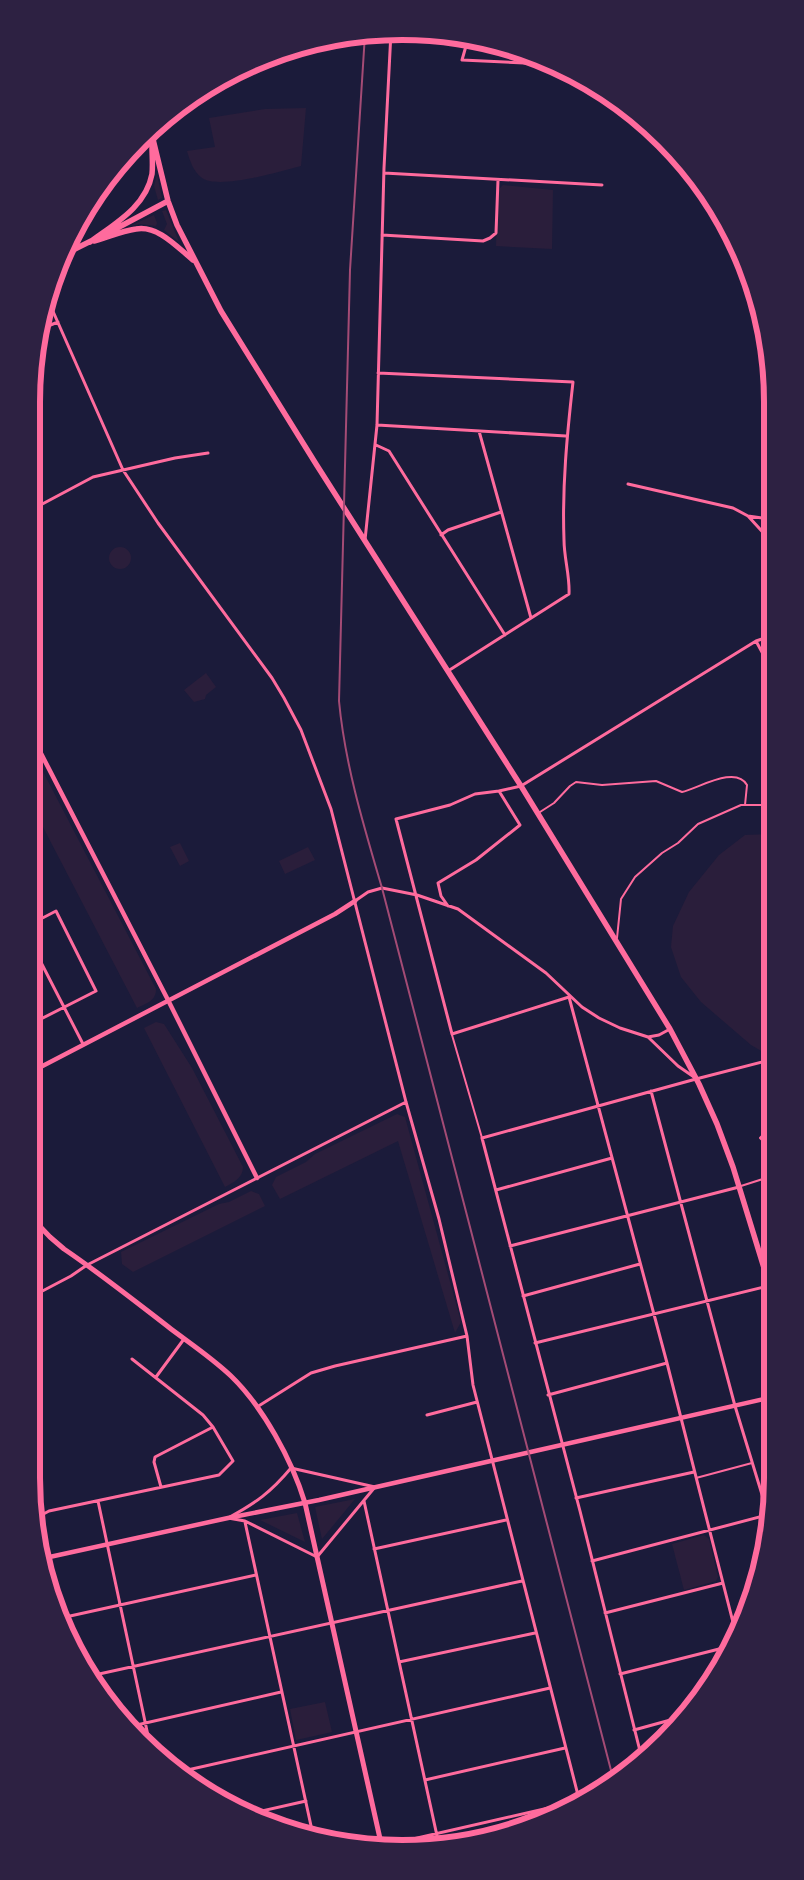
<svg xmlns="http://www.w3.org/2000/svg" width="804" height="1880" font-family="'IBM Plex Serif',serif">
  <rect width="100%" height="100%" fill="#1b1b3a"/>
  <path fill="#2a1e3b" d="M306,108L301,166C281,171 219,190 202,178C193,171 190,161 187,151L215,147L209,118L265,109Z
    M157,174L162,198L158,200L154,186Z
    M503,185L553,190L552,249L496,246L498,190Z
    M166,210L179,242L164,230L167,224L162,211Z
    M154,215L157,223L156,226L140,224L130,226Z
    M109 558a11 11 0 1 1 22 0a11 11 0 1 1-22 0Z
    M206,673L216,687L206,695L205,699L194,702L184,690Z
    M38,762L156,989C156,1001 147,1003 137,1008L31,804V766Z
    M771,834L772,1057L751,1045L701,1002L681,977L671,947L673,926L689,892L719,855L745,835Z
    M180,843L189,861L180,866L170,847Z
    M308,847L315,860L285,874L279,861Z
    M156,1022L164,1024L192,1068L243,1167C243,1178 234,1182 225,1187L144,1028Z
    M397,1114L405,1117L461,1322L455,1333L398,1141L280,1199L272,1185L276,1177L306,1162L315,1154Z
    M251,1191L259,1194L265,1206L133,1272L122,1264L121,1252L219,1204L229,1202Z
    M355,1499L322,1539L315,1507Z
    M297,1513L305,1542L260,1520Z
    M704,1535L709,1539L718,1577L716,1581L684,1590L672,1544Z
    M325,1702L332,1732L296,1740L290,1709Z"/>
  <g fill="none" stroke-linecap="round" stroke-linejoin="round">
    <path stroke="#ff6b9d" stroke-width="2" d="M540,812L554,803L570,786L576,782L602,785L656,781L682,792C699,788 736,765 747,785L745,805
      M617,938L621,899L635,877L662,853L678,843L698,824L741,805H771
      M452,1035L482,1138
      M772,1125L760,1138L764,1142L772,1164
      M741,1186L772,1176
      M696,1478L752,1463"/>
    <path stroke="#ff6b9d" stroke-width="3" d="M468,39L462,60L545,64
      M384,173L602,185
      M382,235L483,241L490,238L496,233L498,180
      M48,300L123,470L158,523L272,678L284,698L301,730L331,809L406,1102L439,1219L467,1336L473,1385L580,1803
      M43,328L58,322
      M378,373L573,382C567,435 562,487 564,540C564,558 570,576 569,594L448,671
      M377,425L566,436
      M479,431L531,618
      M376,445L389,451L505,635
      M628,484L733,508L748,516L770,540
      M31,510L93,477L175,458L208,453
      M748,516L770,519
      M441,535L448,530L501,512
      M365,540L377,425L384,168L391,32
      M756,641L770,667
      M31,758L41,753
      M499,791L475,794L450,805L396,819L452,1034L569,997
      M355,901L368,892L382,888L417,895L458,909L546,973L582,1007L599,1018L620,1028L648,1037L659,1035L670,1029
      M448,906L441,896L438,883L476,860L520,825L499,791L521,786L756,641L762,639L770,640
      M31,943L83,1044
      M571,997H569L667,1363L736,1634
      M31,1024L96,991L56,911L31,924
      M648,1037L678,1066L694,1077
      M651,1091L735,1406L767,1511
      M496,1190L612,1158
      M510,1246L739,1187
      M523,1296L640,1264
      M31,1297L71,1276L87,1265L406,1102
      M535,1343L772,1285
      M156,1377L184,1339
      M548,1395L667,1363
      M257,1407L311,1373L335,1366L467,1336
      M427,1415L477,1402
      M291,1468L375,1487L317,1557L245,1521L228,1518C256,1503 271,1492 291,1468Z
      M161,1487L154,1462L155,1457L213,1427
      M576,1498L694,1472
      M98,1501L150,1745
      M364,1501L439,1845
      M38,1517L49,1511L219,1475L233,1461L213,1427L203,1415L132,1359
      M245,1522L313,1835
      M374,1549L506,1520
      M592,1561L767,1515
      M605,1613L723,1583
      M61,1618L256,1575
      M399,1662L535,1633
      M620,1674L731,1646
      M90,1676L522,1581
      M128,1727L281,1692
      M634,1730L685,1716
      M641,1755L580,1511L482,1138L696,1079L770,1060L772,1065
      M183,1771L550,1688
      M425,1780L565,1748
      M253,1813L306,1801
      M391,1844L579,1801"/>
    <path stroke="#ff6b9d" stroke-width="4.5" d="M31,734L168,1000L257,1178
      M31,1072L335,914L355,901
      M45,1558L228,1518L319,1500L773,1397"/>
    <path stroke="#ff6b9d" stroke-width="5" d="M31,1217L50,1237L64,1249C101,1274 136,1302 171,1329C191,1344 212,1358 231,1376C263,1407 292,1460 305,1503L381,1843"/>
    <path stroke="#ff6b9d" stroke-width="5.5" d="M151,131L168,201L177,225L221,311L316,464L521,786L670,1029L699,1084L717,1124L733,1167L772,1294
      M106,234L168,201
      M94,241C108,237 122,231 136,229C158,225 177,247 193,260
      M90,242C114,224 146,207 152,174C153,165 152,155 152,146
      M63,255L93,240"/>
    <path stroke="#a44b75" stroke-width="2" d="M365,34L350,270L339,701C345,765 364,827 382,888L613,1778"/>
  </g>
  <path d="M0 0H804V1880H0ZM402 40H402A362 362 0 0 1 764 402V1478A362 362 0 0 1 402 1840H402A362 362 0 0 1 40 1478V402A362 362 0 0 1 402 40Z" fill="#2d2142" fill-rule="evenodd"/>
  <path fill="none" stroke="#ff6b9d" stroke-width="6" d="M402 40H402A362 362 0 0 1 764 402V1478A362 362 0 0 1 402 1840H402A362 362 0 0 1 40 1478V402A362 362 0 0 1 402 40Z"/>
</svg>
